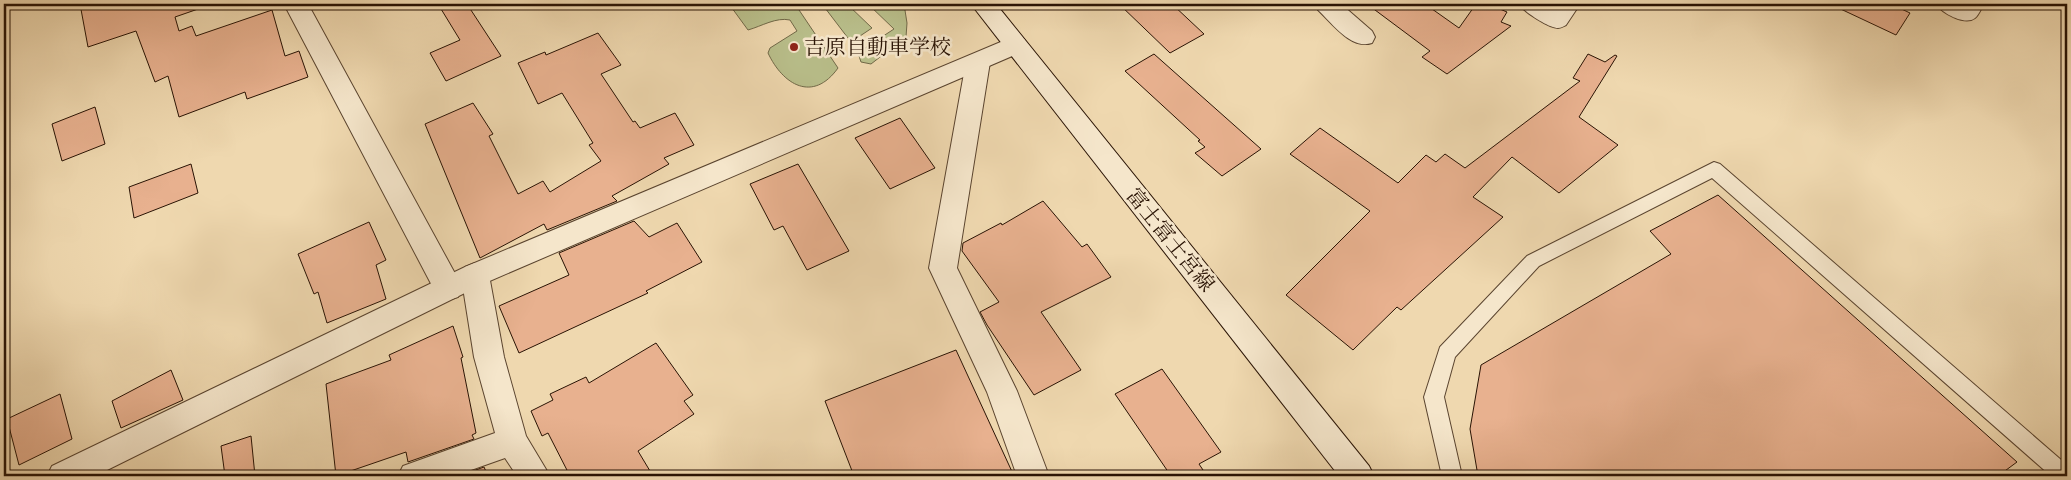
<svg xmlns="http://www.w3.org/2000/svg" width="2071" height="480" font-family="'IM FELL Double Pica','Noto Serif JP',serif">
  <rect width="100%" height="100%" fill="#efd8af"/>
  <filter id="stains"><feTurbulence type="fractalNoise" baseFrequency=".004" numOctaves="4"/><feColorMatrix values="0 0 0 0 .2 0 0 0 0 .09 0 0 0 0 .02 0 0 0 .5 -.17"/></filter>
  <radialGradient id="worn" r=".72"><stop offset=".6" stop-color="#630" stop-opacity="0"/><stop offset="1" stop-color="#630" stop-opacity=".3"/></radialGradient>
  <path fill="#b9bf8b" stroke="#716948" d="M729,4H795L838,68C813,103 783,85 768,53L770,48L797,31L790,20C776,17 762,26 748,30Z
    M822,4H847L872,28L851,42Z
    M868,4H904L907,23L906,37L871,64L861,62L859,56L865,48L894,29Z"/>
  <path fill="#e8b18f" stroke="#291304" d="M80,4H200L201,8L175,17L179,31L192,26L196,36L272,10L285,56L299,51L308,77L247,99L245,92L179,117L168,76L155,82L136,31L88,47Z
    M438,4H467L501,56L446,81L430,53L460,40Z
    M1119,4H1172L1204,34L1170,53Z
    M1367,4H1425L1459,28L1476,4H1488L1507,12L1501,22L1511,26L1447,74L1422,57L1430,51Z
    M1830,4H1891L1910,13L1896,35Z
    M598,33L621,65L601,74L633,122L635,121L640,128L675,113L694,145L664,158L669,164L612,196L617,201L547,230L544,224L480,258L425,124L473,103L493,134L489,136L518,194L543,181L550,192L601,161L589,145L593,143L562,93L538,104L518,63L545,52L546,55Z
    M1154,54L1261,149L1222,176L1195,153L1205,147L1198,141L1200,140L1125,71Z
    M1588,54L1605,62L1615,55L1617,56L1579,117L1618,145L1559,193L1512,157L1473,197L1503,217L1401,310L1397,307L1353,350L1286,295L1370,211L1290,154L1320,128L1398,183L1426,155L1436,162L1445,154L1465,168L1580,81L1573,78Z
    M95,107L105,144L62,161L52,124Z
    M900,118L935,168L890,189L855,138Z
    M191,164L198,193L134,218L129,187Z
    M798,164L849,251L807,270L783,226L774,230L750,184Z
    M1718,195L2017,462L1998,476H1478L1470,429L1481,365L1671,254L1650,231Z
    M1043,201L1082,247L1087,244L1111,277L1041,312L1081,370L1034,395L987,325L980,312L999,302L962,251L963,243L1001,223L1002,225Z
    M634,221L649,237L677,223L702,262L646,291L648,293L519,353L499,306L569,275L559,253Z
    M369,222L386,260L376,265L386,299L327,323L318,292L314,294L298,254Z
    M453,326L463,357L461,358L476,433L472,435L474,439L408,462L406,452L336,476L326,384L391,360L389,355Z
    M656,343L693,395L684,401L694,414L638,451L653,476H570L548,433L542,436L531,411L553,400L550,394L586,377L589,383Z
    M956,350L1014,476H854L825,401Z
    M1162,369L1221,452L1199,464L1207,476H1171L1115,394Z
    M171,370L183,400L121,428L112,401Z
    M60,394L72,439L19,465L7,419Z
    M251,436L255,476H225L221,446Z
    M484,467L488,476H459Z"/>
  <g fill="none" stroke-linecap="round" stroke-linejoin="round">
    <g stroke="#5a442f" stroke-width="2">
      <path id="service" d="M1714,162L1720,164L2067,465V476H2051L1712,178L1539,266L1455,357L1444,397L1462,476H1442L1424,397L1440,347L1527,256Z"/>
    </g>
    <g stroke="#5a442f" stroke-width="2">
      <path id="minor" d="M284,4H308L458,279L462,288L458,297L448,300L438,297Z
        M1314,4H1341L1372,31L1375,37L1372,43C1351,50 1332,23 1318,10Z
        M1519,4H1550L1554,6L1556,4H1580L1566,25C1564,26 1561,28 1558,28C1549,28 1524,12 1519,4Z
        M1936,4H1984C1981,8 1979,15 1975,18C1965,26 1942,13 1936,4Z
        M978,53L987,56L990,62L957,268L1017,391L1049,476H1017L987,392L929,268L966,62L969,56Z
        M475,263L485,267L489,275L504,357L526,436L550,476H517L505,458L454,476H398L403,466L495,433L474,357L461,275L465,267Z"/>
    </g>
    <g stroke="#5a442f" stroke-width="2">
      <path id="tertiary" d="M1015,36L1024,39L1027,45L1024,51L485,283L95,476H47L52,466L465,267Z"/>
    </g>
    <g stroke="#291304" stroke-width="2">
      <path id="secondary" d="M971,4H996L1369,466L1374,476H1339Z"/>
    </g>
    <use href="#service" fill="#f5e6cb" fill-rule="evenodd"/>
    <use href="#minor" fill="#f5e6cb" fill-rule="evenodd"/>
    <use href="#tertiary" fill="#f5e6cb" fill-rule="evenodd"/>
    <use href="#secondary" fill="#f5e6cb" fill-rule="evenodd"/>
  </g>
  <circle fill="#8f2418" stroke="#f5e6cb" stroke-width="2" cx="794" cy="47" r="5"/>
  <g text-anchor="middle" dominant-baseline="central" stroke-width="5" stroke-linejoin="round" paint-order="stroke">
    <g font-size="21" fill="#291304" stroke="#f5e6cb" text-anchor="start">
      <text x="804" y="47">吉原自動車学校</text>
    </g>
    <g font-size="21" fill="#291304" stroke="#f5e6cb">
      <text transform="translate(1170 240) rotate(51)">富士富士宮線</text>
    </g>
  </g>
  <rect width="2071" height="480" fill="none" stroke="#efd8af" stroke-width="20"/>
  <rect x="5" y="5" width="2061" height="470" fill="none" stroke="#291304" stroke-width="2.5"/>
  <rect x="10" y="10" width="2051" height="460" fill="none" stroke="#291304"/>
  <rect width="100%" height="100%" filter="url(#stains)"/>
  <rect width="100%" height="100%" fill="url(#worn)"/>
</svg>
